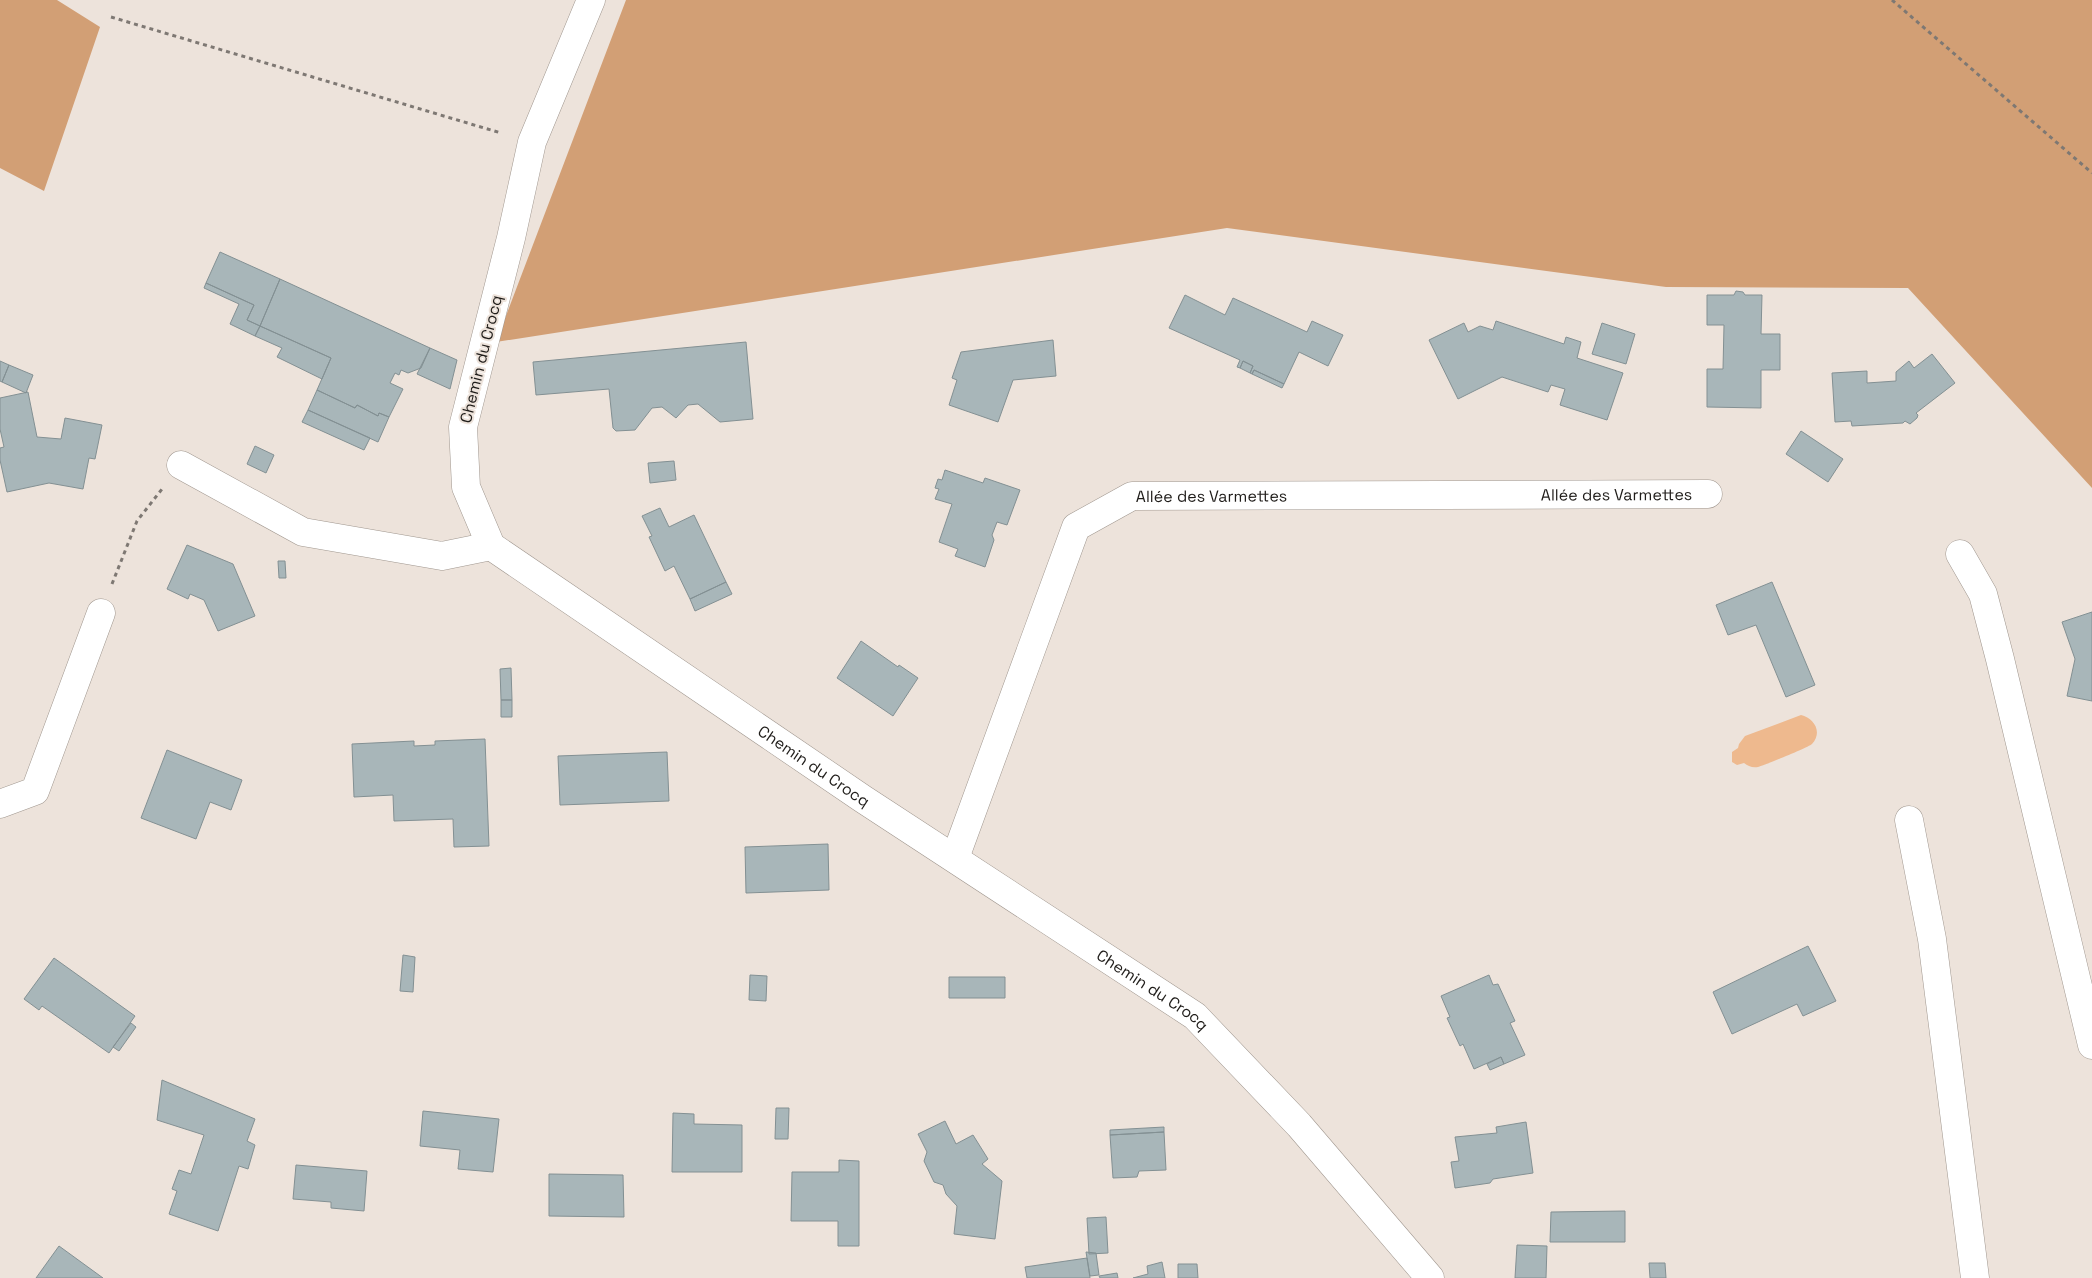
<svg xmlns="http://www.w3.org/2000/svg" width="2092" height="1278" font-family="'Space Grotesk',sans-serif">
  <rect width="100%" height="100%" fill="#ede3db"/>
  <path fill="#d29f75" d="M0,0H57L100,27L44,191L0,168Z
    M626,0H2092V488L1908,288L1666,287L1227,228L496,342Z"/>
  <path fill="#eeb98e" d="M1801,715C1814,718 1823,732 1812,744C1807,748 1765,765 1758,767C1752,768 1748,766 1744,763L1737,765L1732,762V752L1738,748L1739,744L1745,736Z"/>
  <path fill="#a8b6b9" stroke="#839093" d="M220,252L280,279L260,326L247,320L254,305L206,283Z
    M280,279L430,348L421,368L408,373L401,370L399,375L395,373L390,383L403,389L389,417L379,413L378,416L357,405L355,408L317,390L331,358L260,326Z
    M206,283L254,305L247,320L260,326L255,336L230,324L239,304L204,288Z
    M1736,291L1743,292L1745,295H1762L1761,334H1780V370H1761V408L1707,407V369H1723L1724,325H1707V295H1734Z
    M1185,295L1225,315L1233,298L1307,332L1312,321L1343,335L1328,366L1299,352L1284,384L1254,370L1252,374L1250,373L1253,366L1243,361L1240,368L1237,367L1240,360L1169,328Z
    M1496,321L1564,344L1566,337L1581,342L1577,358L1623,373L1607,420L1560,405L1565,389L1551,385L1548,392L1502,377L1458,399L1429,340L1464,323L1468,332L1480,326L1493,330Z
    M1602,323L1635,334L1626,364L1592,354Z
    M260,326L331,358L322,379L277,357L282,348L255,336Z
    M1053,340L1056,376L1013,380L998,422L949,405L957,380L952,378L961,352Z
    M746,342L753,419L720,422L698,404L688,405L676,418L662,407L652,408L635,430L616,431L613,428L609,389L536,395L533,362Z
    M430,348L457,360L450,389L417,374Z
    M1932,354L1955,383L1916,413L1918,415L1917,418L1910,424L1905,421L1903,423L1852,426L1851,421L1835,422L1832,373L1867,371V383L1896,381V372L1909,361L1914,368Z
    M0,361L9,365L2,382L0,381Z
    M1243,361L1253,366L1250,373L1240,368Z
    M9,365L33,375L26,393L2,382Z
    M1254,370L1284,384L1282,388L1252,374Z
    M317,390L355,408L357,405L378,416L379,413L389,417L378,442L308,410Z
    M28,392L37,437L61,439L65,418L102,425L95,459L89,458L83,489L49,483L7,492L0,460V448L4,447L0,429V398Z
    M308,410L370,438L364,450L302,422Z
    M1801,431L1843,459L1828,482L1786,454Z
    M255,446L274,455L266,473L247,464Z
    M674,461L676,480L650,483L648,463Z
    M945,470L983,483L985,478L1020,490L1007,525L997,522L992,535L994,540L985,567L955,556L958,549L939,542L952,504L935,499L939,489L935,488L938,479L942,480Z
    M660,508L669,527L694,515L726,582L690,599L674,566L665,571L649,537L652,536L642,516Z
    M187,545L233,564L255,616L218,631L204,600L190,594L188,599L167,589Z
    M278,561H285L286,578H279Z
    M726,582L732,594L695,611L690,599Z
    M1772,582L1815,685L1786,697L1756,625L1728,635L1716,605Z
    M2092,612V701L2067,696L2075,659L2062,622Z
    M861,641L898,667L899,665L918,678L893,716L837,678Z
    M511,668L512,700H501L500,669Z
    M501,700H512V717H501Z
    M485,739L489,846L454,847L453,819L394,821L393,795L354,797L352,744L414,741V746L435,745V741Z
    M167,750L242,780L231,810L210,802L196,839L141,818Z
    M667,752L669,801L560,805L558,756Z
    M828,844L829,890L746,893L745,847Z
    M1808,946L1836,1001L1803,1016L1797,1004L1732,1034L1713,992Z
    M403,955L415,957L413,992L400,991Z
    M54,958L135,1016L109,1053L42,1006L39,1010L24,999Z
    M750,975L767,976L766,1001L749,1000Z
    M1489,975L1493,985L1498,984L1515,1021L1510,1023L1525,1055L1504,1064L1501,1057L1474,1069L1463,1044L1460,1046L1447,1018L1450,1017L1441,996Z
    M949,977H1005V998H949Z
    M131,1023L136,1027L119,1051L113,1047Z
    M1501,1057L1504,1064L1490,1070L1487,1064Z
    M162,1080L255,1119L247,1141L255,1145L248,1169L239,1166L218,1231L169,1214L177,1191L172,1189L179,1170L191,1174L204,1135L157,1120Z
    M776,1108H789L788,1139H775Z
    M423,1111L499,1119L493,1172L458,1169L460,1150L420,1146Z
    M673,1113L694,1114V1124L742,1125V1172H672Z
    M945,1121L956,1144L973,1135L988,1159L982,1164L1002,1181L995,1239L954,1234L957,1206L946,1194L943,1185L934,1182L924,1161L927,1152L918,1134Z
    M1526,1122L1533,1173L1493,1179L1490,1183L1455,1188L1451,1162L1459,1161L1455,1137L1497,1133L1496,1127Z
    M1164,1127V1132L1110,1135V1130Z
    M1164,1132L1166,1170L1139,1171L1137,1177L1113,1178L1110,1135Z
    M839,1160L859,1161V1246H838V1221H791L792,1172H839Z
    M296,1165L367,1171L364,1211L331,1208V1202L293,1199Z
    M549,1174L623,1175L624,1217L549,1216Z
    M1625,1211V1242H1550L1551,1212Z
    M1106,1217L1108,1253L1089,1254L1087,1218Z
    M1517,1245L1547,1246L1546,1278H1515Z
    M59,1246L103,1278H36Z
    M1086,1252L1096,1253L1099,1275L1090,1276Z
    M1087,1258L1090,1278H1027L1025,1267Z
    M1162,1262L1165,1278H1133L1148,1274L1147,1266Z
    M1649,1263H1665L1666,1278H1650Z
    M1178,1264H1197L1198,1278H1178Z
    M1117,1273L1118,1278H1100L1099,1276Z"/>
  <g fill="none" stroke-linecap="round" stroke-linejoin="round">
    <g stroke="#a0978f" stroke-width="29">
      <g id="minor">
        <path id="s1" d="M591,0L532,142L511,238L463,427L466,487L491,546L863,799L1195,1016L1299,1125L1430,1278"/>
        <path d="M181,465L303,532L442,556L491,546"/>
        <path d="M1960,554L1983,594L2000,659L2092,1045"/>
        <path d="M0,804L35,791L101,613"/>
        <path d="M1909,820L1932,939L1975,1278"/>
        <path id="s2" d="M955,858L1076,527L1132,496L1708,494"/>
      </g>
    </g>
    <path stroke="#7e7873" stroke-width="3" stroke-dasharray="4 4" stroke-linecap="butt" d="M1892,0L2092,173
      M111,17L501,133
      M112,584L137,521L162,489"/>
    <use href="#minor" stroke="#fff" stroke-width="28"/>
  </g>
  <g text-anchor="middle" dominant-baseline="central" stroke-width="4" stroke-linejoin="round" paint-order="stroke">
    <g font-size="16" fill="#1f1c19" stroke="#ede3db">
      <text transform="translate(481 359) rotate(-76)">Chemin du Crocq</text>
      <text stroke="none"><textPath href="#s2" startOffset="901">Allée des Varmettes</textPath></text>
      <text stroke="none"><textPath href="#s2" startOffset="496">Allée des Varmettes</textPath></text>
      <text stroke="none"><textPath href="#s1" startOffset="962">Chemin du Crocq</textPath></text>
      <text stroke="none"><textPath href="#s1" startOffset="1368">Chemin du Crocq</textPath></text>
    </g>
  </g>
</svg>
